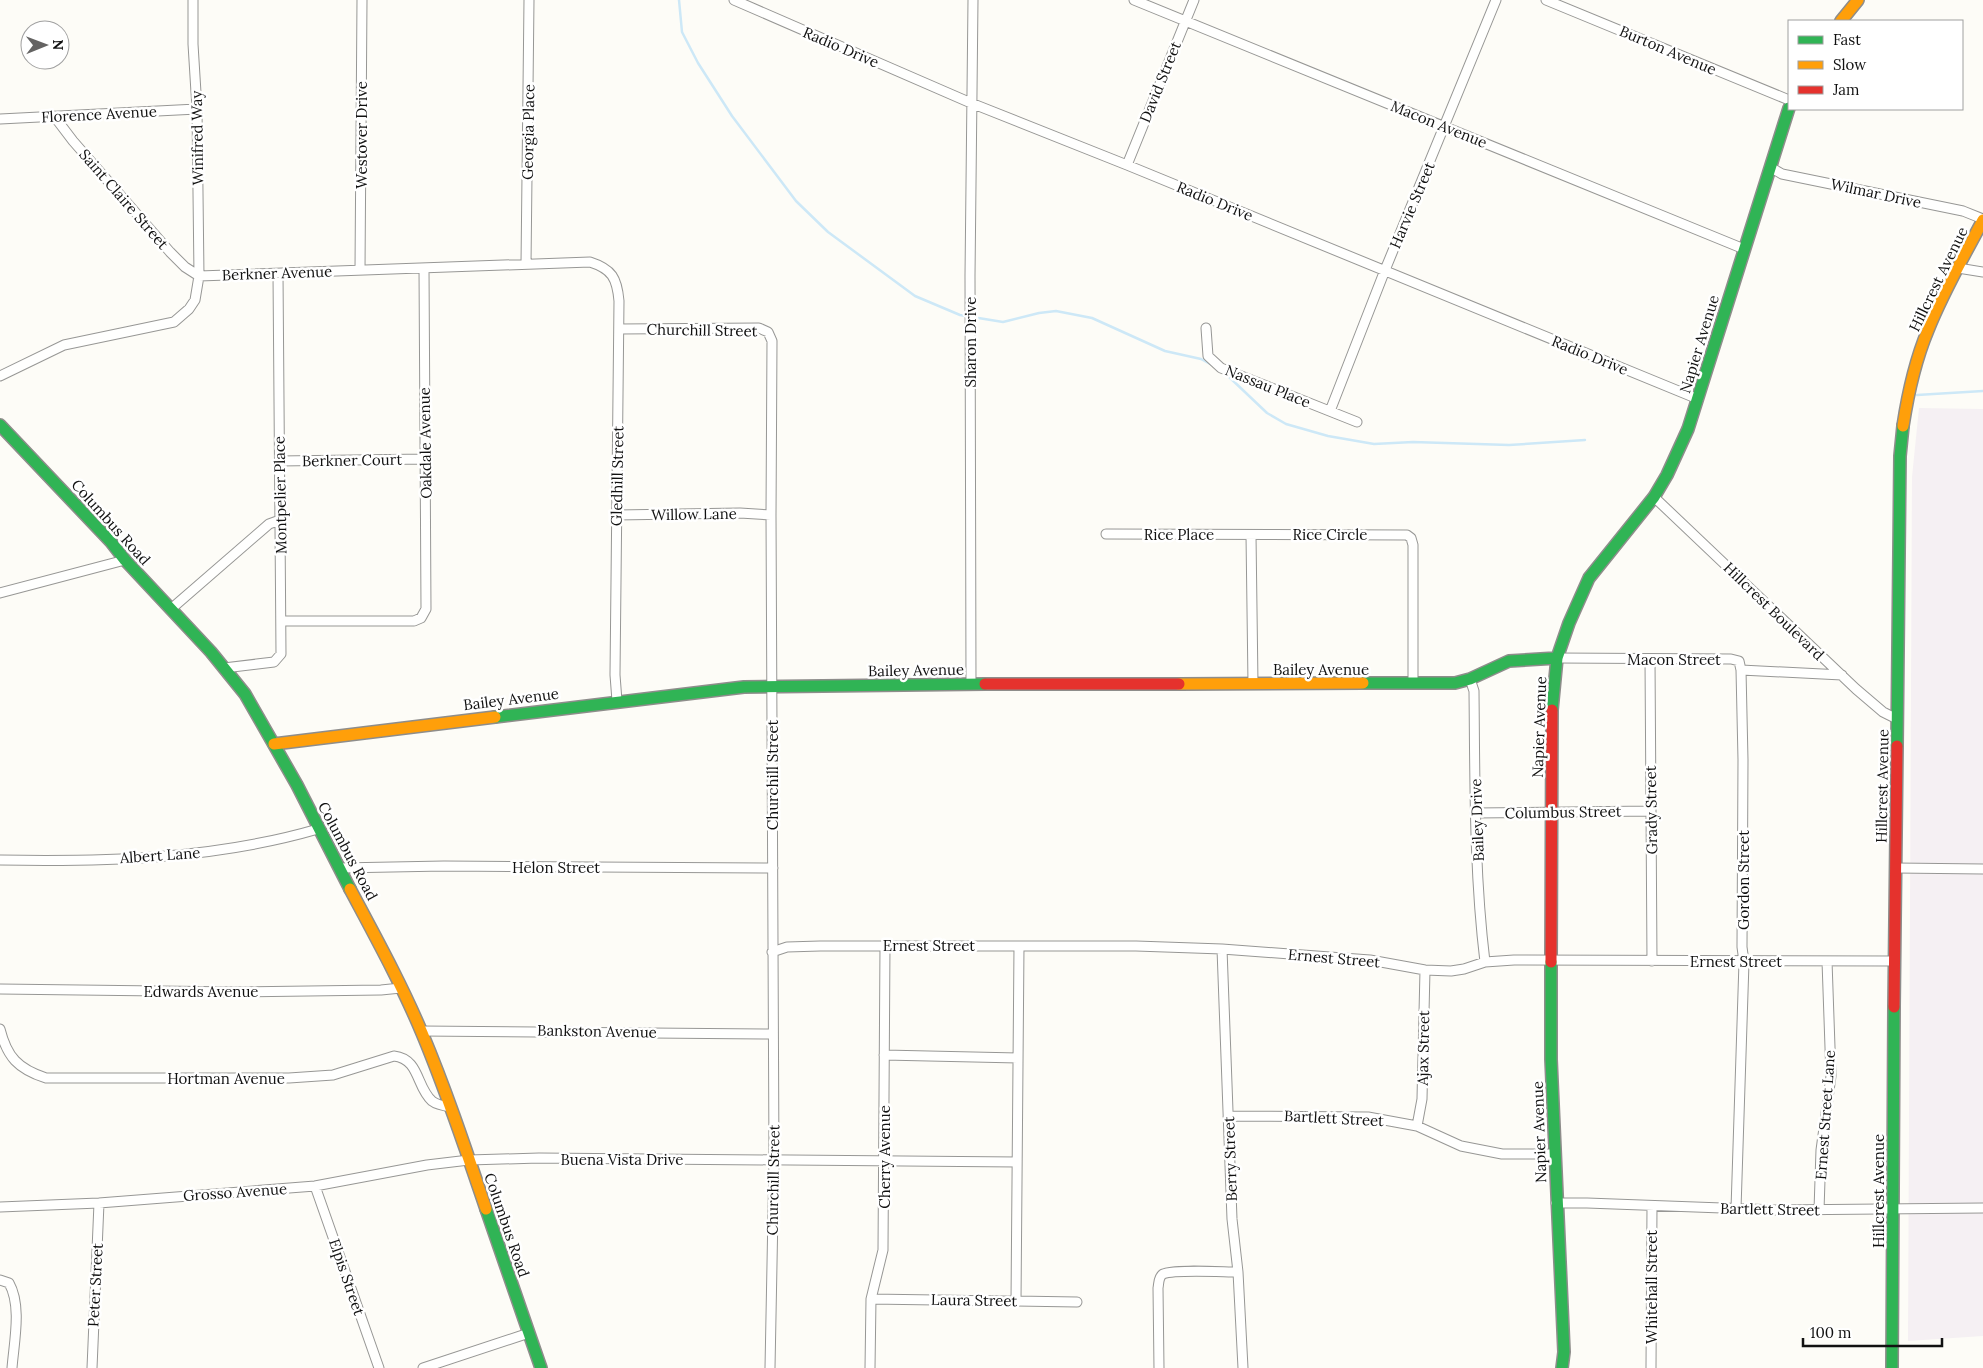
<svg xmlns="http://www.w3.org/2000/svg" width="1983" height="1368" font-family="Lora,serif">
  <rect width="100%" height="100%" fill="#fdfcf7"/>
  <path fill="#f5f0f3" d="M1919,408L1983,409V1336L1908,1341L1912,477Z"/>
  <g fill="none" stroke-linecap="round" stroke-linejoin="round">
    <path stroke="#cde8f7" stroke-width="2.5" d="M679,0L682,32L698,63L732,116L796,201L828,232L915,296L960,315L1003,322L1039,313L1056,311L1092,318L1165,351L1201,359L1212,365
      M1227,375L1267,413L1286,424L1328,436L1374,444L1413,442L1509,445L1585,440
      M1917,395L1983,391"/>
    <g stroke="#979795" stroke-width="11">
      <path id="street" d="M734,0L971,103L1127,165L1698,399
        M1134,0L1744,249
        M1546,0L1789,100
        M54,116L73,141L170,252L185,267L199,276
        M0,119L197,109
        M1127,165L1194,0
        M1770,167L1782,174L1963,211L1983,219
        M526,264L529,0
        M1958,268L1983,272
        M360,270L362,0
        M199,276L590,262C612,269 617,278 619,301L615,675L617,701
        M1206,328L1208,356L1221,368L1357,422
        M619,329L759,328L768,332L772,341L771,515L774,1160L770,1368
        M0,376L64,345L174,322L189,309L195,300L199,276L197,109L193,44V0
        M1330,411L1385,270L1496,0
        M279,461L426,459
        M1654,497L1856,689L1883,712L1897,719
        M617,515L740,513L771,515
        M1106,534L1407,535L1411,538L1413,545V683
        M1251,535L1253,684
        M0,593L125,560
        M171,609L269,524L280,520
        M281,621H414L421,618L426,609L424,268
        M1557,658L1731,659L1739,661L1741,670L1743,760L1742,947L1744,962L1736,1209
        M1650,659L1652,961
        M224,668L274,662L281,654L278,274
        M1741,670L1842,675
        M1470,679L1474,691C1475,781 1474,872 1485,962
        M971,684L970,276L973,0
        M1475,813L1651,811
        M0,860C106,862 215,859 318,829
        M340,868L444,866L773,868
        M1896,868L1983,869
        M1222,949L1232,1219L1238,1272L1243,1368
        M772,952L787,947L820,946H1136L1222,949L1370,960L1425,970L1451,971L1464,969L1485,962L1514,960L1894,961
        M0,989L239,992L381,990L401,988
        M0,1029C7,1057 18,1069 46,1078H289L333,1075L394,1056C420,1059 416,1087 432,1101C437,1105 444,1106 451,1107
        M421,1031L773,1034
        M884,1055L1018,1058
        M1228,1116L1368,1117L1417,1126L1461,1146L1502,1154H1554
        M1417,1126L1422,1099L1425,970
        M315,1186L379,1368
        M1556,1203H1587L1776,1210L1983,1208
        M0,1207L99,1203L315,1186L427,1165L469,1160L539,1158L1017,1162
        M1819,1210L1821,1150L1831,1076L1827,961
        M0,1280L9,1283C22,1306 14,1342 12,1368
        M871,1299L1077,1302
        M1016,1301L1019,946
        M92,1368L99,1203
        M423,1368L529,1333
        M870,1368L871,1299L883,1250L885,945
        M1159,1368L1158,1288C1159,1284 1158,1277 1163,1274C1174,1269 1223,1272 1238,1272
        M1651,1368L1652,1206"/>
    </g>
    <g stroke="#8e8d8b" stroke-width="14">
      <path id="fast" d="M0,425L111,542L125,560L211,652L245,694L297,785L350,889
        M1363,683H1455L1470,679L1509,661L1557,658
        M1552,710L1557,658L1569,623L1589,578L1654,497L1667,475L1688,429L1789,108
        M495,717L744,687L985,684
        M1897,746L1900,456L1903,426
        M1551,962V1059L1564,1352L1562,1368
        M486,1209L541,1368
        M1892,1368L1894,1007"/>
    </g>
    <g stroke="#8e8d8b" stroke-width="14">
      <path id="slow" d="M1841,21L1858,0
        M1903,426C1908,393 1915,361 1928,330C1943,292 1964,256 1983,220
        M1179,684L1363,683
        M274,744L495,717
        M350,889C375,936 401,983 422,1033C446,1090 466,1150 486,1209"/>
    </g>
    <g stroke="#8e8d8b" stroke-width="14">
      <path id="jam" d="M985,684H1179
        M1551,962L1552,710
        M1894,1007L1897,746"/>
    </g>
    <use href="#street" stroke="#fffffe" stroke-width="9"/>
    <use href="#fast" stroke="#30b455" stroke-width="11"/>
    <use href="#slow" stroke="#ff9f0a" stroke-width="11"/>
    <use href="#jam" stroke="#e5322d" stroke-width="11"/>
  </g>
  <g text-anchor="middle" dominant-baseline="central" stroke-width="5" stroke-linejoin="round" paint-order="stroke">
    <g font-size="15" fill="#111" stroke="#fff">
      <text transform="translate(841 47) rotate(23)">Radio Drive</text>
      <text transform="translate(1668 50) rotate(23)">Burton Avenue</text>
      <text transform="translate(1160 82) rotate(-68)">David Street</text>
      <text transform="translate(99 114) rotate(-3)">Florence Avenue</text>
      <text transform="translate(1439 124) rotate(22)">Macon Avenue</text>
      <text transform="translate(528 132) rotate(-89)">Georgia Place</text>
      <text transform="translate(361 135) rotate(-90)">Westover Drive</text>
      <text transform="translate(197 138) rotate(-91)">Winifred Way</text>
      <text transform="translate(1876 193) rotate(12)">Wilmar Drive</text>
      <text transform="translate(124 199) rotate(49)">Saint Claire Street</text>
      <text transform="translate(1215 201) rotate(22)">Radio Drive</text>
      <text transform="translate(1412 205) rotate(-67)">Harvie Street</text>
      <text transform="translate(277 273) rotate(-2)">Berkner Avenue</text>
      <text transform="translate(1938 279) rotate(-64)">Hillcrest Avenue</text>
      <text transform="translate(702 330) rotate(1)">Churchill Street</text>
      <text transform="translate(970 342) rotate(-90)">Sharon Drive</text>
      <text transform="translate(1699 344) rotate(-73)">Napier Avenue</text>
      <text transform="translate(1590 355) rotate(22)">Radio Drive</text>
      <text transform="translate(1268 386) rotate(22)">Nassau Place</text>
      <text transform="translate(425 443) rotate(-91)">Oakdale Avenue</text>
      <text transform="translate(352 460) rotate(-1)">Berkner Court</text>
      <text transform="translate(617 476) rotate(-89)">Gledhill Street</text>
      <text transform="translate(280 495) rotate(-91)">Montpelier Place</text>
      <text transform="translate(694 514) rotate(-1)">Willow Lane</text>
      <text transform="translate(111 522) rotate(48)">Columbus Road</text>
      <text x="1179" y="534">Rice Place</text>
      <text x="1330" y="534">Rice Circle</text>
      <text transform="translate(1774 611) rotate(44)">Hillcrest Boulevard</text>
      <text x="1674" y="659">Macon Street</text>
      <text x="1321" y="669">Bailey Avenue</text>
      <text transform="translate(916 670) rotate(-1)">Bailey Avenue</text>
      <text transform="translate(511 699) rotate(-7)">Bailey Avenue</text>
      <text transform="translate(1539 727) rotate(-88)">Napier Avenue</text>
      <text transform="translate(772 775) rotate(-90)">Churchill Street</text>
      <text transform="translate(1882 786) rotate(-89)">Hillcrest Avenue</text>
      <text transform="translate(1651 810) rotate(-91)">Grady Street</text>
      <text transform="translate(1563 812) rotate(-1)">Columbus Street</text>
      <text transform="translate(1477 820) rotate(-92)">Bailey Drive</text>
      <text transform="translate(348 851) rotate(62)">Columbus Road</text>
      <text transform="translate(160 855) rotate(-4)">Albert Lane</text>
      <text x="556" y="867">Helon Street</text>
      <text transform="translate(1743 880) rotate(-90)">Gordon Street</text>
      <text x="929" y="945">Ernest Street</text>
      <text transform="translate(1334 958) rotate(5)">Ernest Street</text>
      <text x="1736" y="961">Ernest Street</text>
      <text x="201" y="991">Edwards Avenue</text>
      <text transform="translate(597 1031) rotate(1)">Bankston Avenue</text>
      <text transform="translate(1423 1048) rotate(-89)">Ajax Street</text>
      <text x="226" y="1078">Hortman Avenue</text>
      <text transform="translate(1825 1115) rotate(-86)">Ernest Street Lane</text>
      <text transform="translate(1334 1118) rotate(3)">Bartlett Street</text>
      <text transform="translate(1539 1132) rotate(-92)">Napier Avenue</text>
      <text transform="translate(884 1157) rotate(-90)">Cherry Avenue</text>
      <text x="622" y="1159">Buena Vista Drive</text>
      <text transform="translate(1230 1159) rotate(-92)">Berry Street</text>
      <text transform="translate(773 1180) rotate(-89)">Churchill Street</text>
      <text transform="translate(1878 1191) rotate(-90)">Hillcrest Avenue</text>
      <text transform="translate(235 1192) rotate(-4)">Grosso Avenue</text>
      <text transform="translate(1770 1209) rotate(1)">Bartlett Street</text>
      <text transform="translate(507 1225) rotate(71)">Columbus Road</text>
      <text transform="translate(347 1277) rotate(71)">Elpis Street</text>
      <text transform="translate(95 1285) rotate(-87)">Peter Street</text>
      <text transform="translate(1651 1287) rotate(-90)">Whitehall Street</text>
      <text transform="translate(974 1300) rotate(1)">Laura Street</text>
    </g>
  </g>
  <rect x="1788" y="20" width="175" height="90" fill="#ffffff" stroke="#a0a0a0"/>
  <rect x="1798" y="36" width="25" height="8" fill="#30b455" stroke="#a0a0a0"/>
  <text x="1833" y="45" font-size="15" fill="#111111">Fast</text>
  <rect x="1798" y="61" width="25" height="8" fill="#ff9f0a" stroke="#a0a0a0"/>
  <text x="1833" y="70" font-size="15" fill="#111111">Slow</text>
  <rect x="1798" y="86" width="25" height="8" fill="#e5322d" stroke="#a0a0a0"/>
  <text x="1833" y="95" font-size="15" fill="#111111">Jam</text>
  <g transform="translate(45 45) rotate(89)"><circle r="24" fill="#ffffff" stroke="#a0a0a0"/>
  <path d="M0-4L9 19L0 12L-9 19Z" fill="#646362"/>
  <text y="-8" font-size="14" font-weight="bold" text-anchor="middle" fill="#111111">N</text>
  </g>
  <path d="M1803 1338v8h139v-8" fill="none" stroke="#111111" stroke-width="2.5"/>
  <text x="1810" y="1338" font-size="15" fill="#111111" stroke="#ffffff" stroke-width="4" paint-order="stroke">100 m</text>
</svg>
